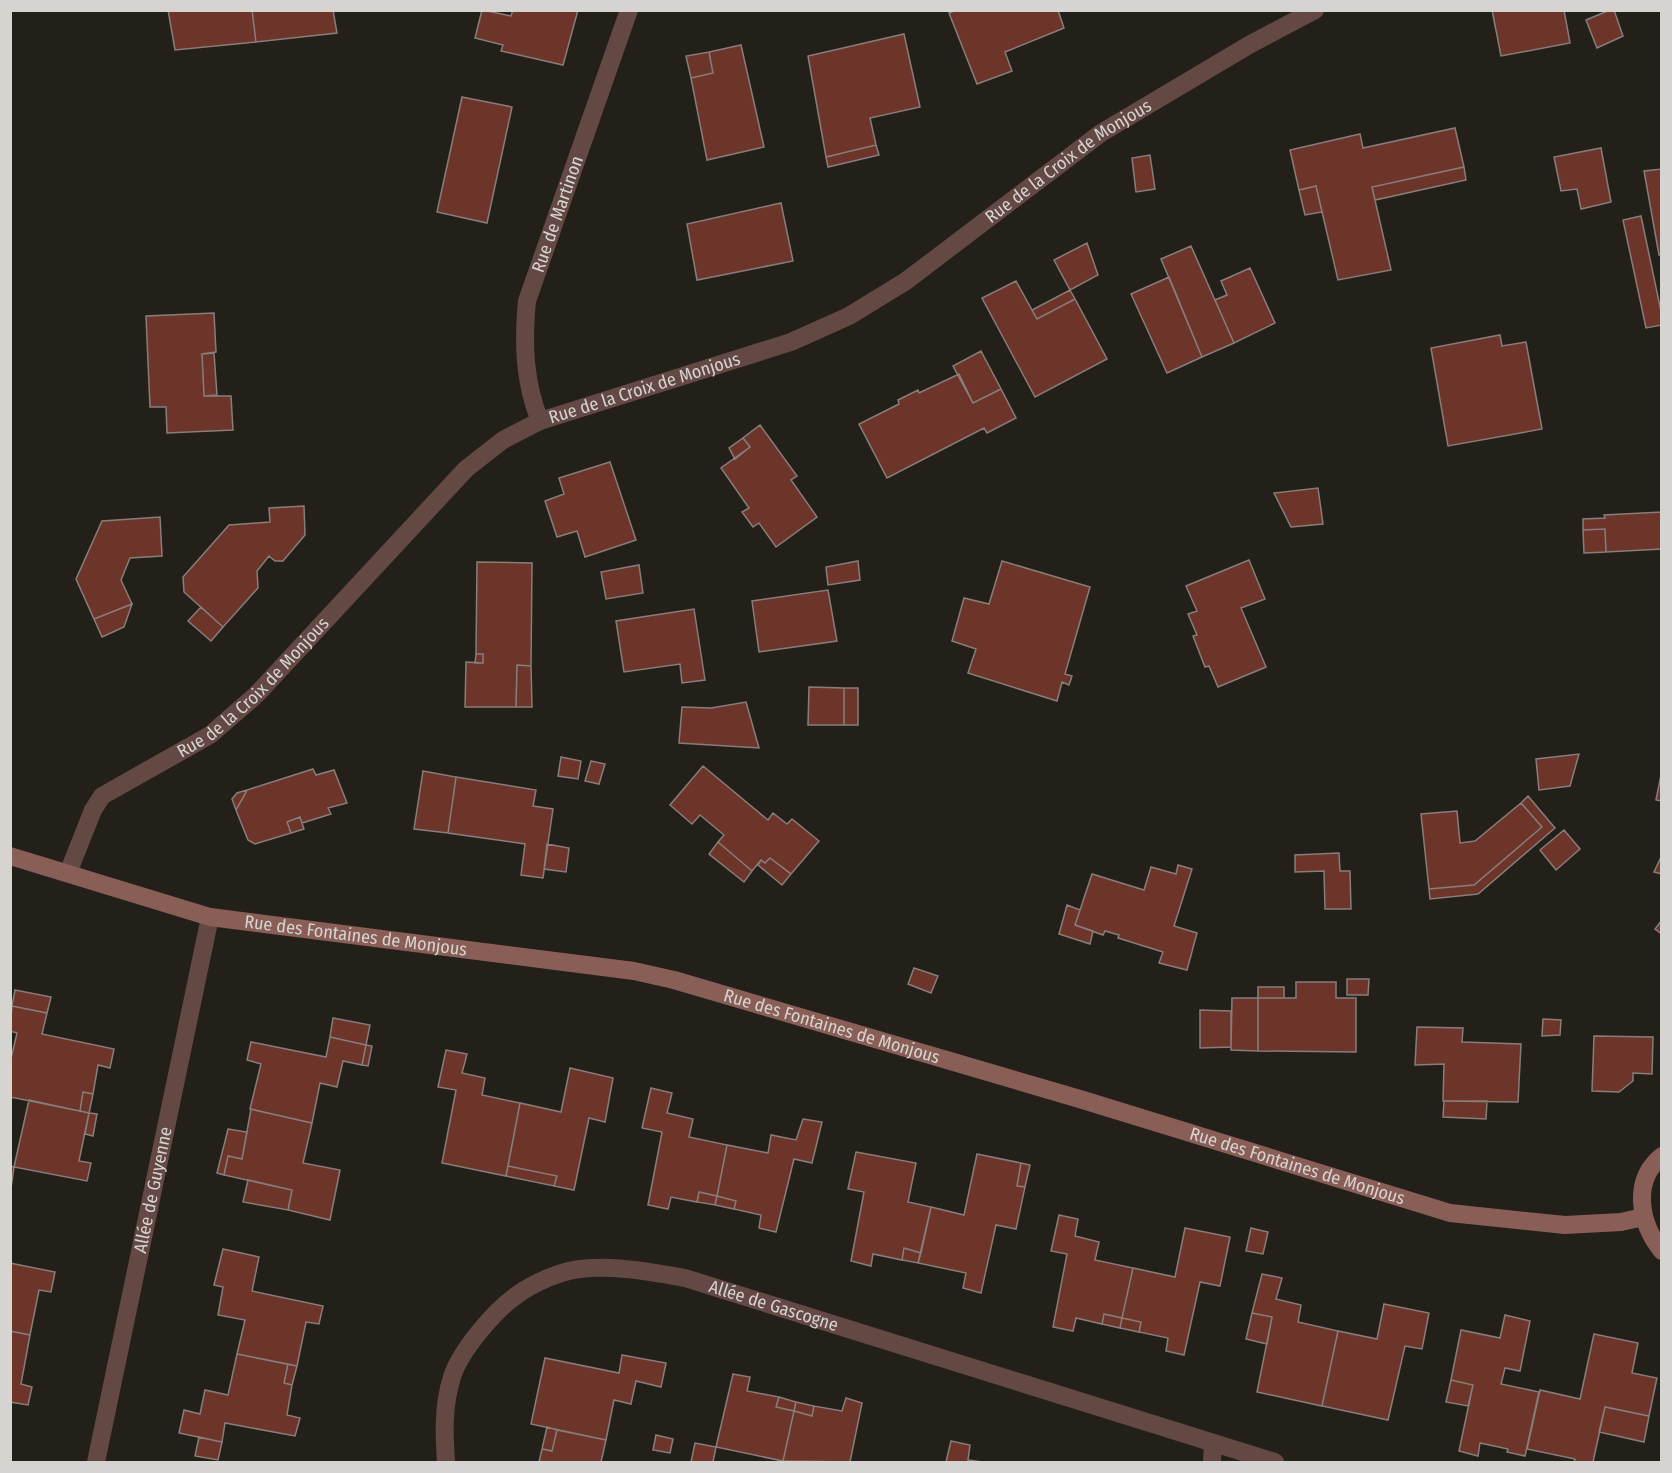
<svg xmlns="http://www.w3.org/2000/svg" width="1672" height="1473" font-family="'Fira Sans Condensed',sans-serif">
  <rect width="100%" height="100%" fill="#23201a"/>
  <path fill="#6d3429" stroke="#877e7c" stroke-width="1.5" d="M168,10H252L256,42L175,50Z
    M252,10H333L337,33L256,42Z
    M482,10L511,16L513,10H578L563,65L501,51L503,45L475,38Z
    M957,10H1058L1064,28L1005,52L1012,71L977,84L949,13Z
    M1492,10H1564L1570,43L1501,56Z
    M1610,10H1614L1623,36L1597,48L1586,20Z
    M904,34L920,107L870,118L876,145L826,157L808,56Z
    M741,45L764,147L707,160L691,78L713,73L709,52Z
    M709,52L713,73L691,78L686,56Z
    M462,97L512,107L487,223L437,212Z
    M1455,128L1464,167L1372,187L1391,270L1338,280L1316,186L1299,190L1290,150L1360,134L1363,148Z
    M876,145L879,155L828,167L826,157Z
    M1601,148L1611,202L1581,209L1577,189L1561,191L1554,157Z
    M1150,155L1155,189L1136,192L1132,158Z
    M1464,167L1466,180L1375,200L1372,187Z
    M1662,169V254L1659,255L1644,171Z
    M1316,186L1322,212L1305,215L1299,190Z
    M781,203L793,261L697,280L687,224Z
    M1641,216L1662,316V325L1646,328L1623,220Z
    M1087,243L1098,275L1070,290L1054,260Z
    M1191,246L1234,343L1202,357L1161,259Z
    M1250,268L1275,323L1234,343L1215,300L1227,295L1221,281Z
    M1169,277L1202,357L1167,373L1131,294Z
    M1016,281L1037,319L1075,299L1107,359L1035,397L982,298Z
    M1070,290L1075,299L1037,319L1032,310Z
    M214,313L216,352L202,354L204,396H231L233,430L167,433L166,407H150L146,316Z
    M1500,335L1502,346L1526,342L1542,429L1448,446L1431,348Z
    M981,351L1001,389L973,403L953,366Z
    M214,353L217,395L204,396L202,354Z
    M959,374L973,403L1001,389L1016,418L987,433L984,428L887,478L859,424L899,404L898,400L918,390L919,393Z
    M760,425L797,476L791,480L817,517L776,547L759,523L753,527L742,512L749,508L721,468L750,447L743,438Z
    M743,438L750,447L735,459L729,448Z
    M610,462L636,540L585,557L577,531L557,537L545,501L564,494L559,478Z
    M1318,488L1323,524L1291,527L1274,493Z
    M304,506L305,535L283,561H275L269,556L257,571L258,588L223,627L184,592L183,577L229,525L270,522L269,508Z
    M1662,512V549L1606,552L1605,529L1583,530V519L1605,518L1604,515Z
    M160,517L162,556L130,558L121,580L132,604L94,619L76,579L102,521Z
    M1605,529L1606,552L1584,553L1583,530Z
    M1249,560L1265,599L1241,608L1266,667L1218,687L1209,666L1205,667L1193,636L1197,635L1188,614L1197,611L1186,586Z
    M858,561L860,580L828,585L826,567Z
    M1002,561L1090,587L1065,674L1072,676L1069,685L1062,682L1057,701L968,673L976,649L952,641L964,598L989,604Z
    M477,562L532,563L531,666L517,665L516,707H465L466,662L483,663V654H476Z
    M639,565L643,593L606,599L601,572Z
    M828,590L837,641L759,652L752,601Z
    M132,604L124,627L102,637L94,619Z
    M201,607L223,627L211,641L188,621Z
    M694,609L705,680L682,683L680,664L624,672L616,621Z
    M476,654H483V663H475Z
    M517,665L531,666L532,707H516Z
    M809,687L844,688V725H808Z
    M844,688H858V725H844Z
    M746,702L759,748L679,743L682,707L711,708Z
    M1579,754L1570,786L1539,790L1536,759Z
    M561,757L581,761L578,779L558,776Z
    M591,761L605,764L599,784L585,781Z
    M703,766L768,820L773,813L787,824L792,819L819,841L791,874L770,858L765,863L761,860L752,871L718,842L724,835L700,815L692,824L670,805Z
    M313,769L316,775L334,770L347,803L328,808L331,814L302,823L300,817L287,822L291,833L255,844L248,840L236,810L247,790Z
    M423,771L456,777L448,833L414,829Z
    M1661,775H1662V801L1656,800Z
    M456,777L536,790L533,806L553,809L543,878L521,875L525,844L448,833Z
    M247,790L244,796L236,810L232,799L237,793Z
    M1528,796L1555,828L1478,894L1430,899L1429,889L1474,885L1542,827L1521,803Z
    M1521,803L1542,827L1474,885L1429,889L1421,814L1457,811L1460,843L1475,841Z
    M300,817L304,829L291,833L287,822Z
    M1564,830L1580,849L1556,870L1540,850Z
    M718,842L752,871L744,882L709,854Z
    M547,844L569,848L566,872L544,869Z
    M1339,853L1340,871H1350L1351,909H1325L1324,871L1295,872V855Z
    M1662,855V874L1654,872Z
    M770,858L791,874L782,885L758,865L761,860L765,863Z
    M1178,865L1192,869L1174,926L1197,933L1187,970L1159,963L1163,952L1118,938L1119,935L1105,931L1103,935L1075,925L1092,874L1144,890L1151,867L1176,874Z
    M1067,905L1080,910L1075,925L1093,931L1090,944L1059,934Z
    M1662,920V934L1655,929Z
    M914,968L938,976L931,993L908,984Z
    M1347,979H1369L1368,995H1347Z
    M1296,982H1336V998H1356V1052L1258,1051V998H1296Z
    M1258,987H1284V998H1258Z
    M15,990L51,997L47,1013L12,1006Z
    M1232,998H1258V1051L1231,1050Z
    M12,1006L47,1013L42,1034L114,1049L110,1068L98,1065L93,1094L83,1092L80,1111L10,1097V1063L17,1033L10,1031Z
    M1200,1010L1231,1011V1047L1200,1048Z
    M333,1018L370,1025L366,1045L330,1037Z
    M1543,1019L1561,1020L1560,1035L1542,1036Z
    M1417,1027L1463,1028L1462,1042L1521,1044L1518,1102L1443,1101L1444,1064L1415,1065Z
    M1594,1036L1653,1037L1652,1074L1633,1073V1081L1619,1092L1592,1091Z
    M330,1037L366,1045L362,1065L343,1061L337,1087L320,1083L312,1123L250,1109L261,1064L247,1060L251,1042L326,1057Z
    M366,1045L372,1046L368,1066L362,1065Z
    M446,1050L467,1054L462,1073L485,1078L482,1095L520,1103L506,1176L442,1163L456,1090L438,1087Z
    M570,1068L613,1078L605,1122L589,1118L574,1190L554,1186L557,1176L508,1166L520,1103L561,1112Z
    M651,1088L672,1093L667,1113L693,1119L689,1137L727,1145L717,1196L699,1192L697,1202L671,1197L668,1209L648,1205L662,1132L642,1128Z
    M83,1092L93,1094L89,1113L80,1111Z
    M29,1100L89,1113L79,1161L91,1163L87,1181L14,1167Z
    M1444,1101H1487L1486,1119L1443,1117Z
    M251,1109L312,1123L303,1163L340,1170L330,1220L288,1210L292,1190L224,1175L228,1156L242,1159Z
    M89,1113L97,1114L93,1136L85,1134Z
    M803,1119L822,1122L812,1163L794,1159L776,1232L759,1228L761,1215L734,1209L736,1201L717,1196L727,1145L768,1153L771,1135L796,1140Z
    M228,1129L247,1132L242,1159L228,1156L224,1175L217,1173Z
    M856,1152L916,1163L908,1202L931,1207L921,1253L904,1248L902,1260L873,1254L871,1266L851,1261L864,1192L848,1189Z
    M977,1154L1021,1163L1017,1186L1025,1187L1016,1229L996,1225L981,1293L963,1288L966,1273L918,1263L931,1207L964,1215Z
    M1021,1163L1030,1165L1025,1187L1017,1186Z
    M10,1166L14,1167L11,1188H10Z
    M508,1166L557,1176L554,1186L506,1176Z
    M248,1180L292,1190L288,1210L243,1202Z
    M699,1192L717,1196L715,1205L697,1202Z
    M717,1196L736,1201L734,1209L715,1205Z
    M1059,1215L1078,1219L1075,1236L1099,1242L1095,1260L1133,1268L1122,1318L1104,1314L1102,1324L1076,1318L1073,1331L1053,1327L1067,1254L1051,1251Z
    M1185,1228L1230,1237L1220,1286L1200,1282L1184,1355L1166,1351L1168,1338L1139,1332L1141,1322L1122,1318L1133,1268L1175,1277Z
    M1251,1228L1268,1232L1263,1254L1246,1251Z
    M904,1248L921,1253L918,1263L902,1260Z
    M223,1249L259,1257L252,1291L323,1306L319,1324L306,1322L297,1366L237,1354L245,1320L218,1315L223,1287L214,1285Z
    M10,1263L55,1272L51,1292L39,1290L30,1335L10,1331Z
    M1262,1274L1282,1278L1276,1299L1301,1305L1298,1322L1338,1331L1322,1406L1257,1392L1272,1317L1252,1313Z
    M1384,1304L1429,1313L1422,1349L1405,1346L1388,1420L1322,1406L1338,1331L1377,1339Z
    M1252,1313L1272,1317L1267,1344L1246,1339Z
    M1104,1314L1122,1318L1120,1328L1102,1324Z
    M1505,1315L1530,1321L1520,1371L1505,1368L1501,1384L1539,1392L1525,1456L1507,1452L1508,1449L1480,1443L1478,1456L1459,1451L1473,1385L1451,1380L1461,1330L1500,1338Z
    M1122,1318L1141,1322L1139,1332L1120,1328Z
    M10,1331L30,1335L21,1384L32,1387L28,1405L10,1402Z
    M1594,1334L1638,1343L1632,1373L1657,1378L1649,1416L1605,1407L1593,1462H1574L1575,1459L1527,1449L1540,1390L1580,1399Z
    M237,1354L288,1364L284,1383L292,1385L287,1415L300,1418L295,1436L225,1423L222,1442L179,1433L184,1410L200,1414L205,1390L228,1395Z
    M622,1355L666,1363L661,1387L636,1381L631,1404L614,1400L606,1440L531,1424L545,1358L619,1373Z
    M288,1364L297,1366L292,1385L284,1383Z
    M733,1374L750,1377L747,1391L779,1397L776,1407L794,1411L783,1461L716,1447Z
    M1451,1380L1473,1385L1468,1406L1446,1402Z
    M779,1397L796,1402L794,1411L776,1407Z
    M846,1398L862,1403L850,1462L783,1461L794,1411L812,1416L814,1406L842,1411Z
    M796,1402L814,1406L812,1416L794,1411Z
    M1605,1407L1649,1416L1644,1442L1599,1432Z
    M547,1427L557,1430L552,1451L542,1449Z
    M557,1430L606,1440L601,1462H539L542,1449L552,1451Z
    M656,1435L673,1439L670,1453L653,1450Z
    M199,1437L222,1442L218,1460L195,1456Z
    M951,1441L970,1445L968,1460L982,1462H946Z
    M695,1443L716,1447L713,1462H691Z"/>
  <g fill="none" stroke-linecap="round" stroke-linejoin="round">
    <g stroke="#634844" stroke-width="18">
      <path id="s1" d="M540,421C524,382 523,343 527,301L629,10"/>
      <path id="s2" d="M68,873L93,810L102,796L210,735L256,695L466,469L503,440L540,421L791,342L849,316L906,281L1101,133L1249,45L1315,10"/>
      <path id="s3" d="M96,1462L210,917"/>
      <path id="s4" d="M446,1462C444,1432 443,1406 452,1377C460,1351 495,1310 517,1295C533,1283 561,1271 580,1269C615,1265 652,1272 685,1278L1275,1462"/>
      <path d="M1212,1462L1213,1443"/>
    </g>
    <g stroke="#895e57" stroke-width="18">
      <path id="s5" d="M10,856L210,917L634,971L674,980L1083,1100L1450,1213L1565,1225L1621,1222L1643,1217"/>
      <path d="M1662,1156C1631,1181 1640,1224 1662,1251"/>
    </g>
  </g>
  <g text-anchor="middle" dominant-baseline="central" stroke-width="6" stroke-linejoin="round" paint-order="stroke">
    <g font-size="18" fill="#d6d4d0" stroke="#191711">
      <text stroke="none"><textPath href="#s2" startOffset="1262">Rue de la Croix de Monjous</textPath></text>
      <text stroke="none"><textPath href="#s1" startOffset="214">Rue de Martinon</textPath></text>
      <text stroke="none"><textPath href="#s2" startOffset="776">Rue de la Croix de Monjous</textPath></text>
      <text stroke="none"><textPath href="#s2" startOffset="272">Rue de la Croix de Monjous</textPath></text>
      <text stroke="none"><textPath href="#s5" startOffset="356">Rue des Fontaines de Monjous</textPath></text>
      <text stroke="none"><textPath href="#s5" startOffset="842">Rue des Fontaines de Monjous</textPath></text>
      <text stroke="none"><textPath href="#s5" startOffset="1328">Rue des Fontaines de Monjous</textPath></text>
      <text stroke="none"><textPath href="#s3" startOffset="278">Allée de Guyenne</textPath></text>
      <text stroke="none"><textPath href="#s4" startOffset="459">Allée de Gascogne</textPath></text>
    </g>
  </g>
  <rect width="1672" height="1473" fill="none" stroke="#d6d4d0" stroke-width="24"/>
</svg>
